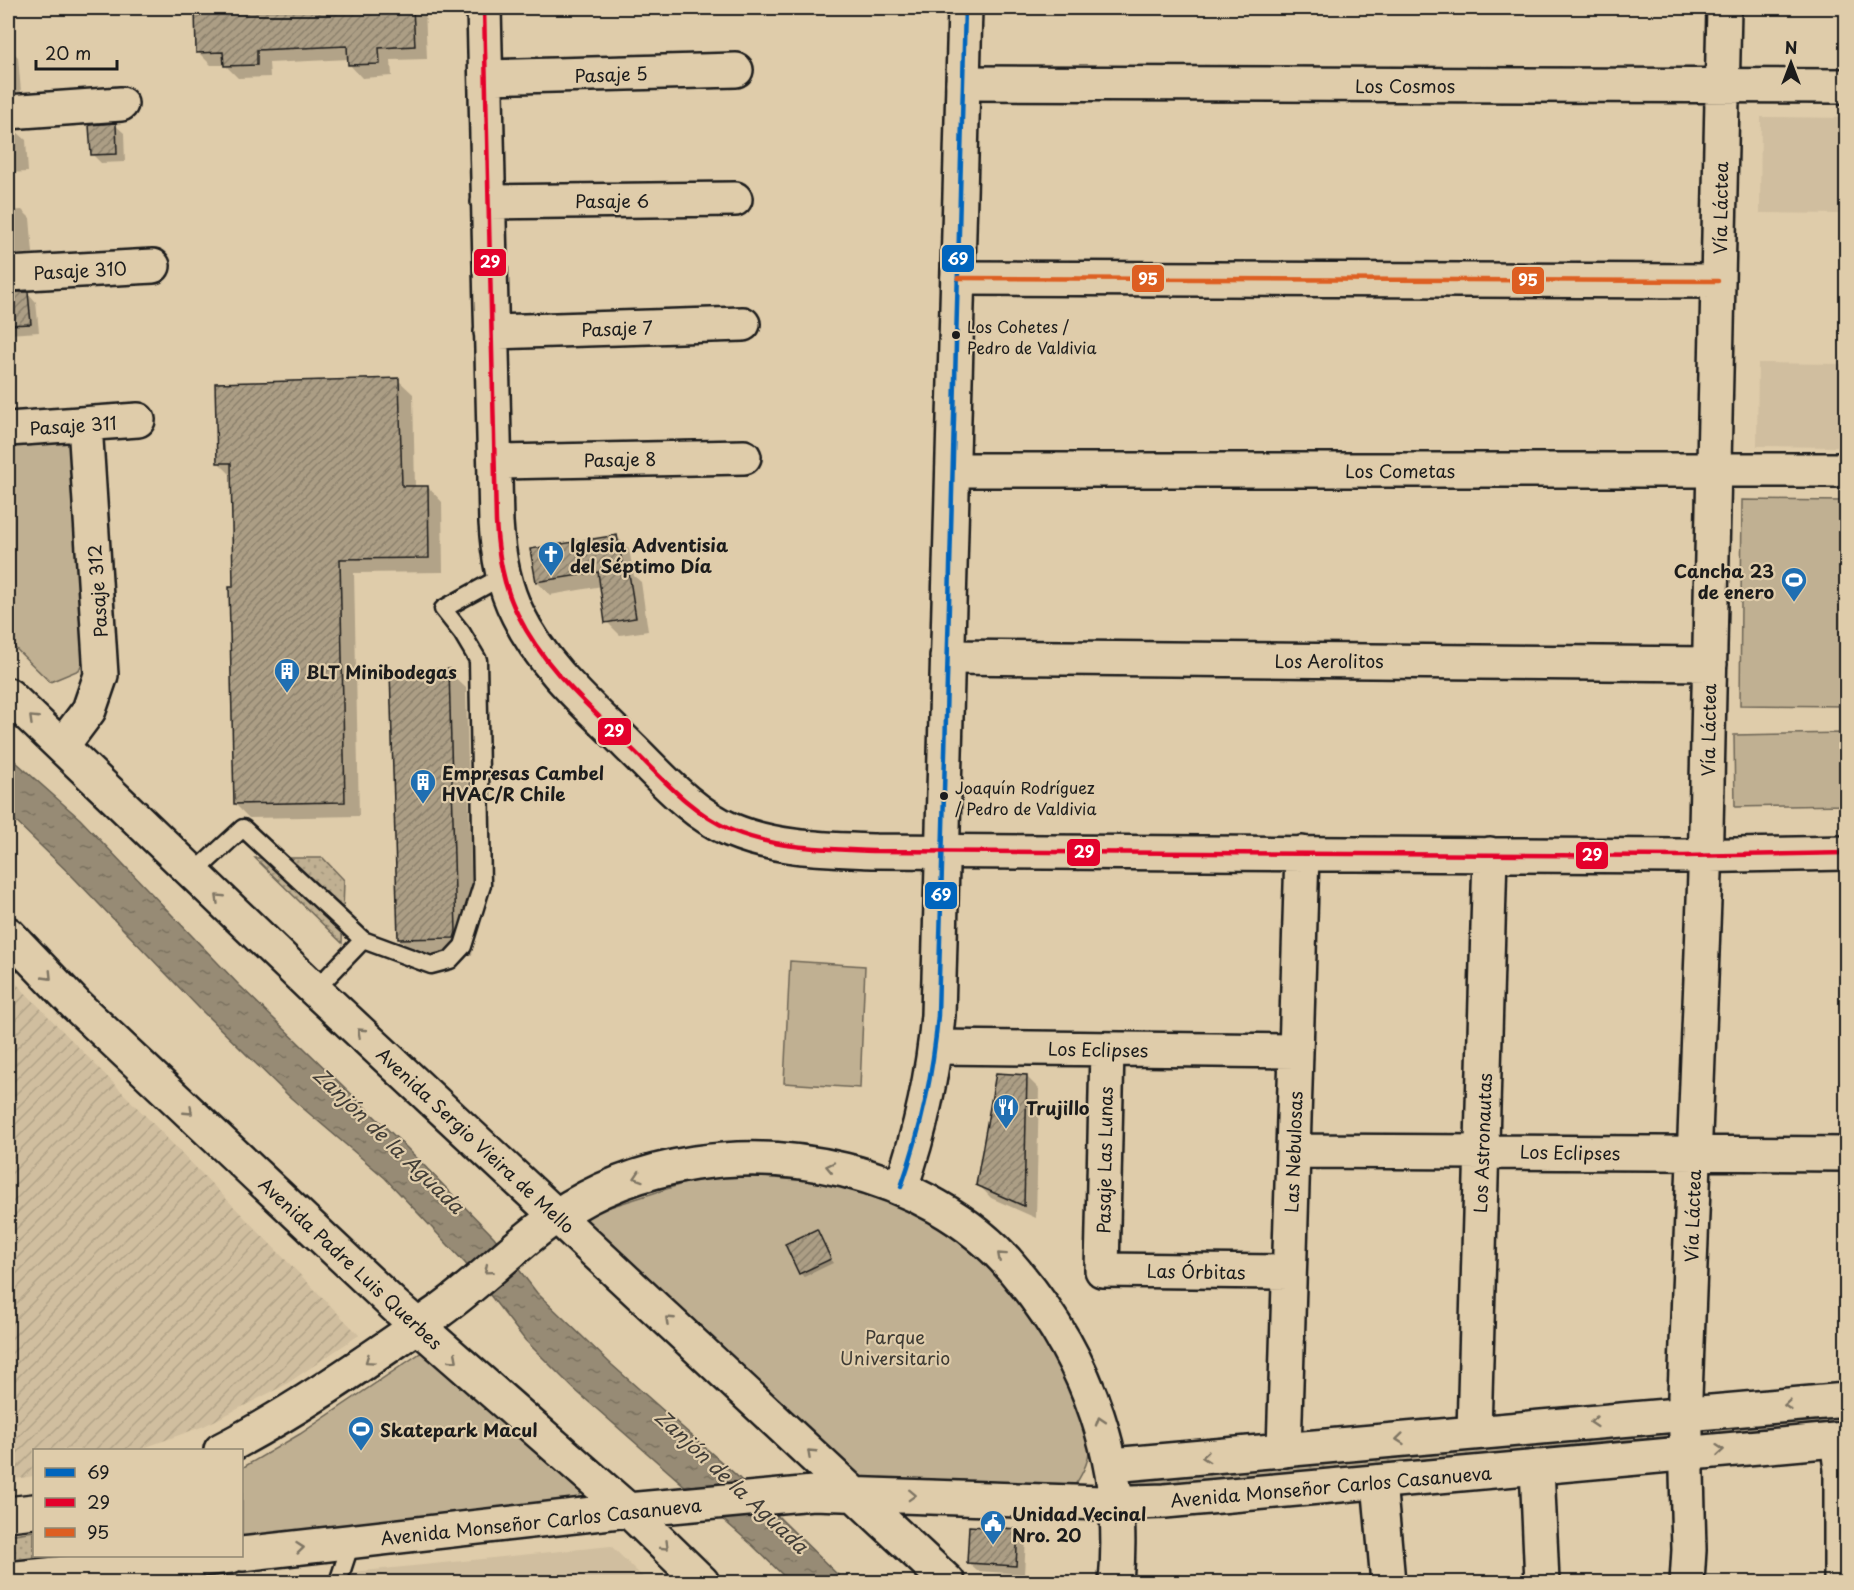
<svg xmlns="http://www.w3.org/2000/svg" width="1854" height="1590" font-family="'Playpen Sans',sans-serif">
  <defs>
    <pattern id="industrial-furrows" width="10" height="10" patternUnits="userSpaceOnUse" patternTransform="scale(1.5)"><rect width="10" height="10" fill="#d0be9f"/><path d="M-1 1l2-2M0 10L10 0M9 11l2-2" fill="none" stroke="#b2a388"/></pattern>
    <pattern id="grass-dots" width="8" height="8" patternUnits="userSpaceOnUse" patternTransform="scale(1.5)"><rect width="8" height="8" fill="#c0b092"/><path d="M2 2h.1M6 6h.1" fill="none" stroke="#a4977d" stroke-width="1.8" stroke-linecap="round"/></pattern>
    <pattern id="water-ripples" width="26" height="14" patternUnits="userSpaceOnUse" patternTransform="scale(1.5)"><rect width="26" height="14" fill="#978b75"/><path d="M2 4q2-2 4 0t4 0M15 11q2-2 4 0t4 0" fill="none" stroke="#7a715f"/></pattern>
    <pattern id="building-hatch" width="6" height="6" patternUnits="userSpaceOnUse" patternTransform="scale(1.5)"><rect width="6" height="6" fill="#ac9e85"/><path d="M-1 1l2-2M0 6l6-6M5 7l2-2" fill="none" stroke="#8b806c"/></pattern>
  </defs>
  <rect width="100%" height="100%" fill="#dfccaa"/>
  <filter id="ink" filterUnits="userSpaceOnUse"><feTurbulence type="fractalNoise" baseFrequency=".0167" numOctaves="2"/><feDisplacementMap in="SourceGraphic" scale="12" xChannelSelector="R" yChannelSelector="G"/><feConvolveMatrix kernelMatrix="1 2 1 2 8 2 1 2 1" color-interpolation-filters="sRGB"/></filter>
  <g filter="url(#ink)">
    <path fill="#d0be9f" d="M1761,117L1846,118V214L1760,213Z
      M1758,363L1846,364V447L1757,446Z
      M611,1546L648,1582H255Z"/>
    <path fill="url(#industrial-furrows)" d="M8,975L359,1335L285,1385L204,1426L138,1450H34V1476L8,1480Z"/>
    <path fill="url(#grass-dots)" stroke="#6e6657" stroke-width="1.5" d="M255,858H323L344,880L342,943Z
      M1846,1411V1426L1700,1439L1699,1424Z
      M1667,1427L1668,1442L1131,1490L1130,1476Z
      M34,1531V1556H103L8,1567V1535Z"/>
    <path fill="#c0b092" stroke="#6e6657" stroke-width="1.5" d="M76,438L90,644L79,670L50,682L8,641V442Z
      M1742,500L1846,501V706L1740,705Z
      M1846,733V805L1735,807L1734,735Z
      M790,961L865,966L860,1088L784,1083Z
      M764,1177C790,1180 819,1180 845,1186C949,1212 1029,1291 1070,1388C1086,1429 1102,1445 1075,1485L861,1480L575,1218L701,1178Z
      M422,1352L581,1493L572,1509L242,1543V1468L300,1434Z"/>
    <path fill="url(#water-ripples)" stroke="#665f51" stroke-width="1.5" d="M8,755L80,819L240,986L407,1148L494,1237L537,1293L612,1365L735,1474L845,1582H790L751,1544L574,1389L525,1340L465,1263L385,1178L291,1098L200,1009L73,877L8,814Z"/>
    <path fill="#0003" d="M196,8H425L427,59L391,60L392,76L362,78L349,64V59L269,63L270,77L238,78L225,65H211L198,52Z
      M8,48L18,57L21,92L8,93Z
      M115,125L124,133L125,162L101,163L92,154Z
      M8,131L17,132L26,140L28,172L8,173Z
      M22,210L30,218L33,253L8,255V211Z
      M8,293H28L36,302L39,332L8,334Z
      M398,380L413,394L415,487H428L442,502L443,572L354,573L359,816L249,818L235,804L233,477L218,462Z
      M616,536L629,549L634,576L641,582L648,631L620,635L607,622L602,586L550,595L537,582Z
      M448,671L466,688L473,950L472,955L417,956L399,939Z
      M1026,1076L1039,1089L1036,1218L991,1198L978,1184Z
      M816,1231L833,1263L804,1277L800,1273Z
      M1018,1530L1026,1539L1024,1574L977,1571L968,1563Z"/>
    <path fill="url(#building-hatch)" stroke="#1c1c1c" stroke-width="1.5" d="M195,8H413L415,46L379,48L380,64L348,65L347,46L257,50V65L224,66L223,52L196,53Z
      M116,123L117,154L91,155L89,125Z
      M8,292H28L31,324L8,325Z
      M399,378L402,486H428L429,558L340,559L345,802L234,804L229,587H233L231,463H217L215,383Z
      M617,535L623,568L628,567L636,618L605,623L598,572L536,582L530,549Z
      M449,669L456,932L454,938L398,939L390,671Z
      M996,1073L1027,1075L1024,1206L976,1185Z
      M817,1229L831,1259L799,1274L785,1244Z
      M969,1526L1018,1529L1016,1566L967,1563Z"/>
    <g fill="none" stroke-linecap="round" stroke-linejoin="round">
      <g stroke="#1c1c1c" stroke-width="21">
        <path id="service" d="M194,873L243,828L363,940L431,965L450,960L463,946L482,885L478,660L462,633L443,609L503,576
          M315,990L363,940
          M338,1582L351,1543"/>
      </g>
      <g stroke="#1c1c1c" stroke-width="38">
        <path id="minor" d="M484,8L496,522C498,555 503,586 518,615C544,668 588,705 629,746C661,777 690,812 731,830C776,849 826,849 875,851L1684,856L1846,853
          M486,77L736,70
          M963,83L1846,86
          M8,112L121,104
          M488,202L735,199
          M8,274L153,266
          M958,278L1718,281
          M491,332L743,324
          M8,429L138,420
          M495,462L744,457
          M953,470H1846
          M947,657L1710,664
          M62,746L89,710L101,675L85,424
          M935,1047L1296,1051
          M1107,1049L1102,1270L1289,1272
          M1293,1151L1846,1154
          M1474,1432L1490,854
          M1837,1440L1841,1469V1582
          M1284,1450L1302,853
          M1537,1467L1542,1582
          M1379,1482L1388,1582
          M1687,1582L1689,1550L1685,1396L1705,874L1724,8"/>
      </g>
      <g stroke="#1c1c1c" stroke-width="38">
        <path id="secondary" d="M8,695L315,990L948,1582
          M8,934L76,1005L395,1306L628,1510L702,1582
          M901,1187C921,1130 933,1074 938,1015L965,8
          M221,1450C298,1410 367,1361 438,1312C479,1283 514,1246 555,1217C638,1160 747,1146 844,1170C907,1185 972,1219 1014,1270C1089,1358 1127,1466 1116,1582
          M1112,1465L1846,1400
          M8,1514L34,1511
          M242,1554L628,1510L813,1493L1101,1503L1165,1501L1846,1439
          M8,1579L231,1556"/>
      </g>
      <use href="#service" stroke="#dfccaa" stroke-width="16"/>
      <use href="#minor" stroke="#dfccaa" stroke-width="33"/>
      <use href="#secondary" stroke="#dfccaa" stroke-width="33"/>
      <g stroke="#dfccaa" stroke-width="9">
        <path id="bus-1" d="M901,1187C921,1130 933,1074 938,1015L965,8"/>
      </g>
      <g stroke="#dfccaa" stroke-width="9">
        <path id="bus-2" d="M484,8L496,522C498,555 503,586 518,615C544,668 588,705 629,746C661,777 690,812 731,830C776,849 826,849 875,851L1684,856L1846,853"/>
      </g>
      <g stroke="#dfccaa" stroke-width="9">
        <path id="bus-3" d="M958,278L1718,281"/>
      </g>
      <use href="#bus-1" stroke="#0065bd" stroke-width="4.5"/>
      <use href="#bus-2" stroke="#e4002b" stroke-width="4.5"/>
      <use href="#bus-3" stroke="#dd5e21" stroke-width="4.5"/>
    </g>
    <defs><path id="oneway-chevron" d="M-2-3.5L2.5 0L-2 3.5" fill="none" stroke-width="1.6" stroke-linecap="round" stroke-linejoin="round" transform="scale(1.5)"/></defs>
    <g stroke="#7e7463">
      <use href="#oneway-chevron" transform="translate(33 719) rotate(-136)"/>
      <use href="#oneway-chevron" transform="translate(219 898) rotate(-136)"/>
      <use href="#oneway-chevron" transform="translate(48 976) rotate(46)"/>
      <use href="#oneway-chevron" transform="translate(361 1032) rotate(-137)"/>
      <use href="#oneway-chevron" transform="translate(189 1111) rotate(43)"/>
      <use href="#oneway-chevron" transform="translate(830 1167) rotate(-168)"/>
      <use href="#oneway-chevron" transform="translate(638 1177) rotate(162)"/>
      <use href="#oneway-chevron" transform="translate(1001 1256) rotate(-138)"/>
      <use href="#oneway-chevron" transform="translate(488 1270) rotate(140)"/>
      <use href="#oneway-chevron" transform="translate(669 1320) rotate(-137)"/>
      <use href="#oneway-chevron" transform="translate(454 1359) rotate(41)"/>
      <use href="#oneway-chevron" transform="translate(369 1360) rotate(145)"/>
      <use href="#oneway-chevron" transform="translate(1788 1405) rotate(175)"/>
      <use href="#oneway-chevron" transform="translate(1100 1421) rotate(-108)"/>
      <use href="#oneway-chevron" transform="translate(1594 1422) rotate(175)"/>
      <use href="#oneway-chevron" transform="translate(1400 1439) rotate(174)"/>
      <use href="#oneway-chevron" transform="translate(1720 1450) rotate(-5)"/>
      <use href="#oneway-chevron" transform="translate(811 1453) rotate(-137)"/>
      <use href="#oneway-chevron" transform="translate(1206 1457) rotate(175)"/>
      <use href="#oneway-chevron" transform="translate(912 1495) rotate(2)"/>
      <use href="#oneway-chevron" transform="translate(665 1546) rotate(44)"/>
      <use href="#oneway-chevron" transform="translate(300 1548) rotate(-6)"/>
    </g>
  </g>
  <defs>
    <g id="church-pin" transform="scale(1.35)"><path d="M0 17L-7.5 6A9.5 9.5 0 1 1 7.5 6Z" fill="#1f6fb2" stroke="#dfccaa"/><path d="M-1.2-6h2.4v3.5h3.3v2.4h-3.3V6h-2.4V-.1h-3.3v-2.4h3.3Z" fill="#fff"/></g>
    <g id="stadium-pin" transform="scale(1.35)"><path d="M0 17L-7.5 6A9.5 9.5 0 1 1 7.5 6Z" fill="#1f6fb2" stroke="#dfccaa"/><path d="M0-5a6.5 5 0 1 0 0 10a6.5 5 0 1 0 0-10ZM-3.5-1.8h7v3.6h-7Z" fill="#fff"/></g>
    <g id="building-pin" transform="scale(1.35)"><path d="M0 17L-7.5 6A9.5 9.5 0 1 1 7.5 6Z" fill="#1f6fb2" stroke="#dfccaa"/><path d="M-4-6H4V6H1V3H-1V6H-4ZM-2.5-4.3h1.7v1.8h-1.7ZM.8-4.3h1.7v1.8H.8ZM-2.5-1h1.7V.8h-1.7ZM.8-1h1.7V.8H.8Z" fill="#fff"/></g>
    <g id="restaurant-pin" transform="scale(1.35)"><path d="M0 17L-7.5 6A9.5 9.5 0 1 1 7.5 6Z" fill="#1f6fb2" stroke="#dfccaa"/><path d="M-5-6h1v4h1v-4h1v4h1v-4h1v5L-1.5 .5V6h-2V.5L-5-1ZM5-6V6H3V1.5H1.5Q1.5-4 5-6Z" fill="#fff"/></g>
    <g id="civic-pin" transform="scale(1.35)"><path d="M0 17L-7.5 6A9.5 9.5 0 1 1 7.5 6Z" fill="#1f6fb2" stroke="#dfccaa"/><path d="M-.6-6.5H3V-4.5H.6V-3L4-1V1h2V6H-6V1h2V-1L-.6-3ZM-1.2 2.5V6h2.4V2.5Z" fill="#fff"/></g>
  </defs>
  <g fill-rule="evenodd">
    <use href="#church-pin" x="551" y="554"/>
    <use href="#stadium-pin" x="1794" y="580"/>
    <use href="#building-pin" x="287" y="671"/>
    <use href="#building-pin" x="423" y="782"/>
    <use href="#restaurant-pin" x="1006" y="1107"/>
    <use href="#stadium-pin" x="361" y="1429"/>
    <use href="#civic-pin" x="993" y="1523"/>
  </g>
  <g fill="#1c1c1c" stroke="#dfccaa" stroke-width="2">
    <circle cx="956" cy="335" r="5"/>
    <circle cx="944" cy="796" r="5"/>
  </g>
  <g text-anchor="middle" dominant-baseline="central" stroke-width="4.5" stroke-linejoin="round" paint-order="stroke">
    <g font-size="16" fill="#1c1c1c" stroke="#dfccaa" text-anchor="start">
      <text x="967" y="326">Los Cohetes /<tspan x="967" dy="21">Pedro de Valdivia</tspan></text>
      <text x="955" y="787">Joaquín Rodríguez<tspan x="955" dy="21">/ Pedro de Valdivia</tspan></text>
    </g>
    <g font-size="18" fill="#1c1c1c" stroke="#dfccaa">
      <text transform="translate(611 74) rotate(-2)">Pasaje 5</text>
      <text x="1405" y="85">Los Cosmos</text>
      <text x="612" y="200">Pasaje 6</text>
      <text transform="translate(1720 208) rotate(-89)">Vía Láctea</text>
      <text transform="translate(80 270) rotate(-3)">Pasaje 310</text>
      <text transform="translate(617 328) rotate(-2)">Pasaje 7</text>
      <text transform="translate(73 425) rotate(-4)">Pasaje 311</text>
      <text transform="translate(620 459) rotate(-1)">Pasaje 8</text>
      <text x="1400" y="470">Los Cometas</text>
      <text transform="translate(97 591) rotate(-94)">Pasaje 312</text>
      <text x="1329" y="660">Los Aerolitos</text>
      <text transform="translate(1708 730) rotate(-89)">Vía Láctea</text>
      <text transform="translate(1098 1049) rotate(1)">Los Eclipses</text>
      <text transform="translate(476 1140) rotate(43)">Avenida Sergio Vieira de Mello</text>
      <text transform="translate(1482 1143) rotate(-88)">Los Astronautas</text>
      <text transform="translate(1293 1152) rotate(-88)">Las Nebulosas</text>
      <text transform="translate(1570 1152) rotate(1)">Los Eclipses</text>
      <text transform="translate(1104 1160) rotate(-89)">Pasaje Las Lunas</text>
      <text transform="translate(1692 1216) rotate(-88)">Vía Láctea</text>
      <text transform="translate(351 1263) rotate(43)">Avenida Padre Luis Querbes</text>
      <text transform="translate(1196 1271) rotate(1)">Las Órbitas</text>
      <text transform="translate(1331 1486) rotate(-5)">Avenida Monseñor Carlos Casanueva</text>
      <text transform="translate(541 1521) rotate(-6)">Avenida Monseñor Carlos Casanueva</text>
    </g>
    <g font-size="18" font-weight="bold" fill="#1c1c1c" stroke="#dfccaa" text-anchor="start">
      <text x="570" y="544">Iglesia Adventisia<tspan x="570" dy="21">del Séptimo Día</tspan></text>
      <text x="1774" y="570" text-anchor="end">Cancha 23<tspan x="1774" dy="21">de enero</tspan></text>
      <text x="306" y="671">BLT Minibodegas</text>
      <text x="442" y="772">Empresas Cambel<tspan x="442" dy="21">HVAC/R Chile</tspan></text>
      <text x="1026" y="1107">Trujillo</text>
      <text x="380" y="1429">Skatepark Macul</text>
      <text x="1012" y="1513">Unidad Vecinal<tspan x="1012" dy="21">Nro. 20</tspan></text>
    </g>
    <g font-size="18" fill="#3d3a34" stroke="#dfccaa">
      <text x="895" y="1336">Parque<tspan x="895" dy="21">Universitario</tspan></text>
    </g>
    <g font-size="20" font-style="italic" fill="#413d37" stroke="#dfccaa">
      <text transform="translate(389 1140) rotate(44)">Zanjón de la Aguada</text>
      <text transform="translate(732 1481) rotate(43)">Zanjón de la Aguada</text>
    </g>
  </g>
  <g stroke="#dfccaa" stroke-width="2">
    <rect x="941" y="244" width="34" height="29" rx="6" fill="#0065bd"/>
    <rect x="473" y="248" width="34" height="29" rx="6" fill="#e4002b"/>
    <rect x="1131" y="264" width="34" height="29" rx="6" fill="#dd5e21"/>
    <rect x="1511" y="266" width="34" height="29" rx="6" fill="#dd5e21"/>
    <rect x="597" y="717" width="35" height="29" rx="6" fill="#e4002b"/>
    <rect x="1066" y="838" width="35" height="29" rx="6" fill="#e4002b"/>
    <rect x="1575" y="841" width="34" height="29" rx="6" fill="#e4002b"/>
    <rect x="924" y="881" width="34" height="29" rx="6" fill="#0065bd"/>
  </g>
  <g font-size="16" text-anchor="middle" font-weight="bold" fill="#fff">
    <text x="958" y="265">69</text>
    <text x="490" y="268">29</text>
    <text x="1148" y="285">95</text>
    <text x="1528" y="286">95</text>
    <text x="614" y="737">29</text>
    <text x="1084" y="858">29</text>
    <text x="1592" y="861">29</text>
    <text x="941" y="901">69</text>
  </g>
  <rect width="1854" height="1590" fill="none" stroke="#dfccaa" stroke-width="30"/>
  <rect x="15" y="15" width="1824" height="1560" fill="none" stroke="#1c1c1c" stroke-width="2" filter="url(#ink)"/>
  <rect x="33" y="1449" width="210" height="108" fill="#dfccaa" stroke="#918671" stroke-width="1.5"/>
  <rect x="45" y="1468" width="30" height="9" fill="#0065bd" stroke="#918671" stroke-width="1.5"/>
  <text x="87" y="1479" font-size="18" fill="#1c1c1c">69</text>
  <rect x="45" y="1498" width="30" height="9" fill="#e4002b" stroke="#918671" stroke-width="1.5"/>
  <text x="87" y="1509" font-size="18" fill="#1c1c1c">29</text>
  <rect x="45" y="1528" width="30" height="9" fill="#dd5e21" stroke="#918671" stroke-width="1.5"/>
  <text x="87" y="1539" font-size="18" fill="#1c1c1c">95</text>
  <g transform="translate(1791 63)" stroke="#dfccaa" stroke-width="4.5" paint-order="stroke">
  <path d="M0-4.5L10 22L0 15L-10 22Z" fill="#1c1c1c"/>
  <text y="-9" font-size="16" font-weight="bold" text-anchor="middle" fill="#1c1c1c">N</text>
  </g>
  <path d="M36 60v9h81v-9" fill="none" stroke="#1c1c1c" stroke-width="3"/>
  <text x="45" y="60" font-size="18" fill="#1c1c1c" stroke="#dfccaa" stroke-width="4.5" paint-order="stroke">20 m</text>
</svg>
